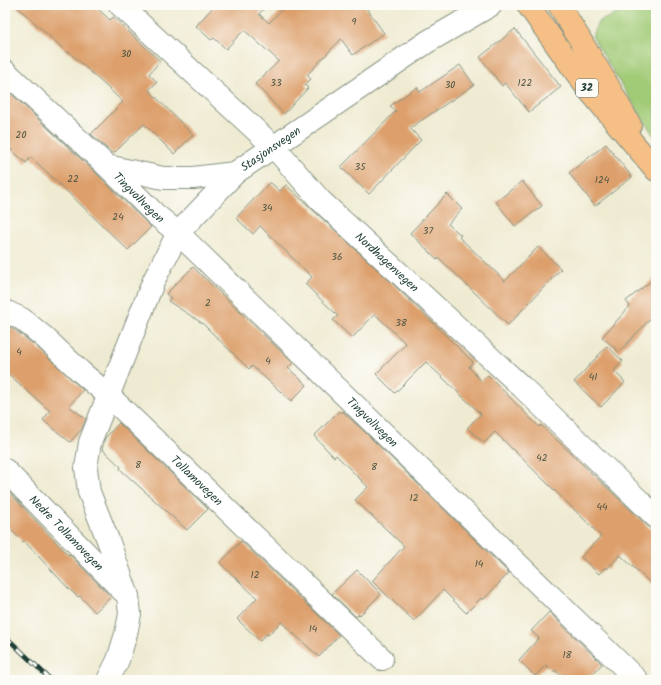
<svg xmlns="http://www.w3.org/2000/svg" width="661" height="685" font-family="Kalam,sans-serif">
  <rect width="100%" height="100%" fill="#fdfcf7"/>
  <filter id="ink" filterUnits="userSpaceOnUse"><feTurbulence type="fractalNoise" baseFrequency=".025" numOctaves="2"/><feDisplacementMap in="SourceGraphic" scale="8" xChannelSelector="R" yChannelSelector="G"/><feConvolveMatrix kernelMatrix="1 2 1 2 8 2 1 2 1" color-interpolation-filters="sRGB"/></filter>
  <filter id="wash" filterUnits="userSpaceOnUse"><feTurbulence type="fractalNoise" baseFrequency=".012" numOctaves="4" result="noise"/><feDisplacementMap in="SourceGraphic" scale="16" xChannelSelector="R" yChannelSelector="G"/><feGaussianBlur stdDeviation="0.9" result="paint"/><feColorMatrix in="noise" values="0 0 0 0 0 0 0 0 0 0 0 0 0 0 0 0 0 1.4 0 .05"/><feComposite in="paint" operator="in"/></filter>
  <g filter="url(#wash)">
    <rect width="100%" height="100%" fill="#efebd2"/>
    <path fill="#a2cb77" stroke="#608456" d="M656,6V139L623,88L592,36L598,22L628,9Z"/>
    <g id="blocks">
      <path fill="#dda06d" d="M15,5H94L110,20L113,17L160,61L149,74L157,82L149,90L193,135L174,154L144,124L113,154L91,134L123,102L69,52L68,53Z
        M215,5H267L259,14L269,23L286,5H364L384,33L353,55L341,39L307,75L311,79L305,85L308,88L284,114L255,84L279,61L244,30L226,49L214,38L211,40L196,26Z
        M515,29L561,87L529,112L505,83L502,86L480,57Z
        M460,65L474,85L410,128L421,140L369,194L341,167L396,111L390,106L417,87L420,92Z
        M5,88L98,175L151,227L128,250L31,157L26,163L5,144Z
        M606,144L632,177L595,206L569,173Z
        M522,181L542,206L515,226L496,202Z
        M270,182L280,191L286,185L392,283L473,362L469,367L481,381L488,375L539,427L541,425L656,534V588L620,555L607,569L605,567L599,574L581,557L601,536L495,432L484,443L467,428L481,414L426,362L395,393L376,374L406,344L375,314L352,338L333,320L338,316L305,284L312,277L260,226L253,234L236,218Z
        M447,194L462,209L448,224L461,235L459,237L505,281L538,247L561,269L508,325L439,258L438,260L410,233Z
        M193,267L293,363L288,368L307,385L291,401L252,366L249,369L202,323L168,301L171,298L166,294Z
        M656,277V313L619,352L602,337L630,306L626,301Z
        M5,325L15,330L36,346L83,390L69,406L86,419L82,429L70,442L43,420L50,411L5,371Z
        M607,346L623,361L614,371L625,382L601,407L574,382Z
        M339,411L341,413L342,411L367,434L509,573L483,600L481,598L466,613L443,590L414,621L372,581L404,546L355,500L368,487L336,455L334,457L314,436Z
        M119,423L208,509L187,530L120,469L121,467L102,449L105,438Z
        M5,488L68,555L69,554L111,597L95,612L80,596L78,597L69,589L24,541L23,542L5,524Z
        M241,541L339,635L319,657L281,622L268,635L266,634L260,641L237,619L257,598L220,563Z
        M357,570L381,594L360,615L359,614L356,617L332,594Z
        M549,612L602,664L587,680H566L555,670L553,672L546,665L535,676L519,660L539,638L531,631Z"/>
    </g>
  </g>
  <g filter="url(#ink)">
    <use href="#blocks" fill-opacity="0" stroke="#879483" stroke-width="1"/>
    <g fill="none" stroke-linecap="round" stroke-linejoin="round">
      <g stroke="#879483" stroke-width="24">
        <g id="street">
          <path id="s1" d="M120,5L274,147L320,200L522,387L656,517"/>
          <path id="s2" d="M5,71L107,166L163,178H193L235,173L427,42L491,5"/>
          <path id="s3" d="M107,166L155,214L178,233L637,680"/>
          <path id="s4" d="M5,311L22,319L44,337L81,372L108,395L382,659"/>
          <path id="s5" d="M5,470L123,591"/>
          <path d="M108,680L118,660L126,634L130,614L128,596L108,540L89,492L86,468L90,442L154,280L178,233L235,173"/>
        </g>
      </g>
      <g stroke="#879483" stroke-width="24">
        <path id="primary" d="M528,5L587,88L656,170
          M559,5L603,77L630,125"/>
      </g>
      <use href="#street" stroke="#fff" stroke-width="22"/>
      <use href="#primary" stroke="#f5bf86" stroke-width="22"/>
      <g stroke="#1f3d34" stroke-width="4.5">
        <path id="rail" d="M5,636L51,680"/>
      </g>
      <use href="#rail" stroke="#fdfcf7" stroke-width="3" stroke-dasharray="9" stroke-linecap="butt"/>
    </g>
  </g>
  <g text-anchor="middle" dominant-baseline="central" stroke-width="3.5" stroke-linejoin="round" paint-order="stroke">
    <g font-size="10" fill="#4e5642">
      <text x="354" y="22">9</text>
      <text x="126" y="54">30</text>
      <text x="276" y="83">33</text>
      <text x="525" y="83">122</text>
      <text x="450" y="85">30</text>
      <text x="21" y="135">20</text>
      <text x="360" y="167">35</text>
      <text x="73" y="179">22</text>
      <text x="602" y="180">124</text>
      <text x="267" y="208">34</text>
      <text x="118" y="217">24</text>
      <text x="428" y="231">37</text>
      <text x="337" y="257">36</text>
      <text x="208" y="303">2</text>
      <text x="401" y="323">38</text>
      <text x="19" y="352">4</text>
      <text x="268" y="361">4</text>
      <text x="593" y="377">41</text>
      <text x="542" y="458">42</text>
      <text x="138" y="465">8</text>
      <text x="374" y="467">8</text>
      <text x="414" y="498">12</text>
      <text x="602" y="507">44</text>
      <text x="479" y="564">14</text>
      <text x="255" y="575">12</text>
      <text x="313" y="629">14</text>
      <text x="567" y="655">18</text>
    </g>
    <rect fill="#fdfcf7" stroke="#62766e" stroke-width="1" x="576" y="79" width="22" height="18" rx="3"/>
    <g font-size="11" font-weight="bold" fill="#1f3d34">
      <text x="587" y="88">32</text>
    </g>
    <g font-size="12" fill="#1f3d34" stroke="#fdfcf7">
      <text stroke="none"><textPath href="#s2" startOffset="312">Stasjonsvegen</textPath></text>
      <text stroke="none"><textPath href="#s3" startOffset="45">Tingvollvegen</textPath></text>
      <text stroke="none"><textPath href="#s1" startOffset="371">Nordhagenvegen</textPath></text>
      <text stroke="none"><textPath href="#s3" startOffset="369">Tingvollvegen</textPath></text>
      <text stroke="none"><textPath href="#s4" startOffset="257">Tollamovegen</textPath></text>
      <text stroke="none"><textPath href="#s5" startOffset="88">Nedre Tollamovegen</textPath></text>
    </g>
  </g>
  <rect width="661" height="685" fill="none" stroke="#fdfcf7" stroke-width="20"/>
</svg>
